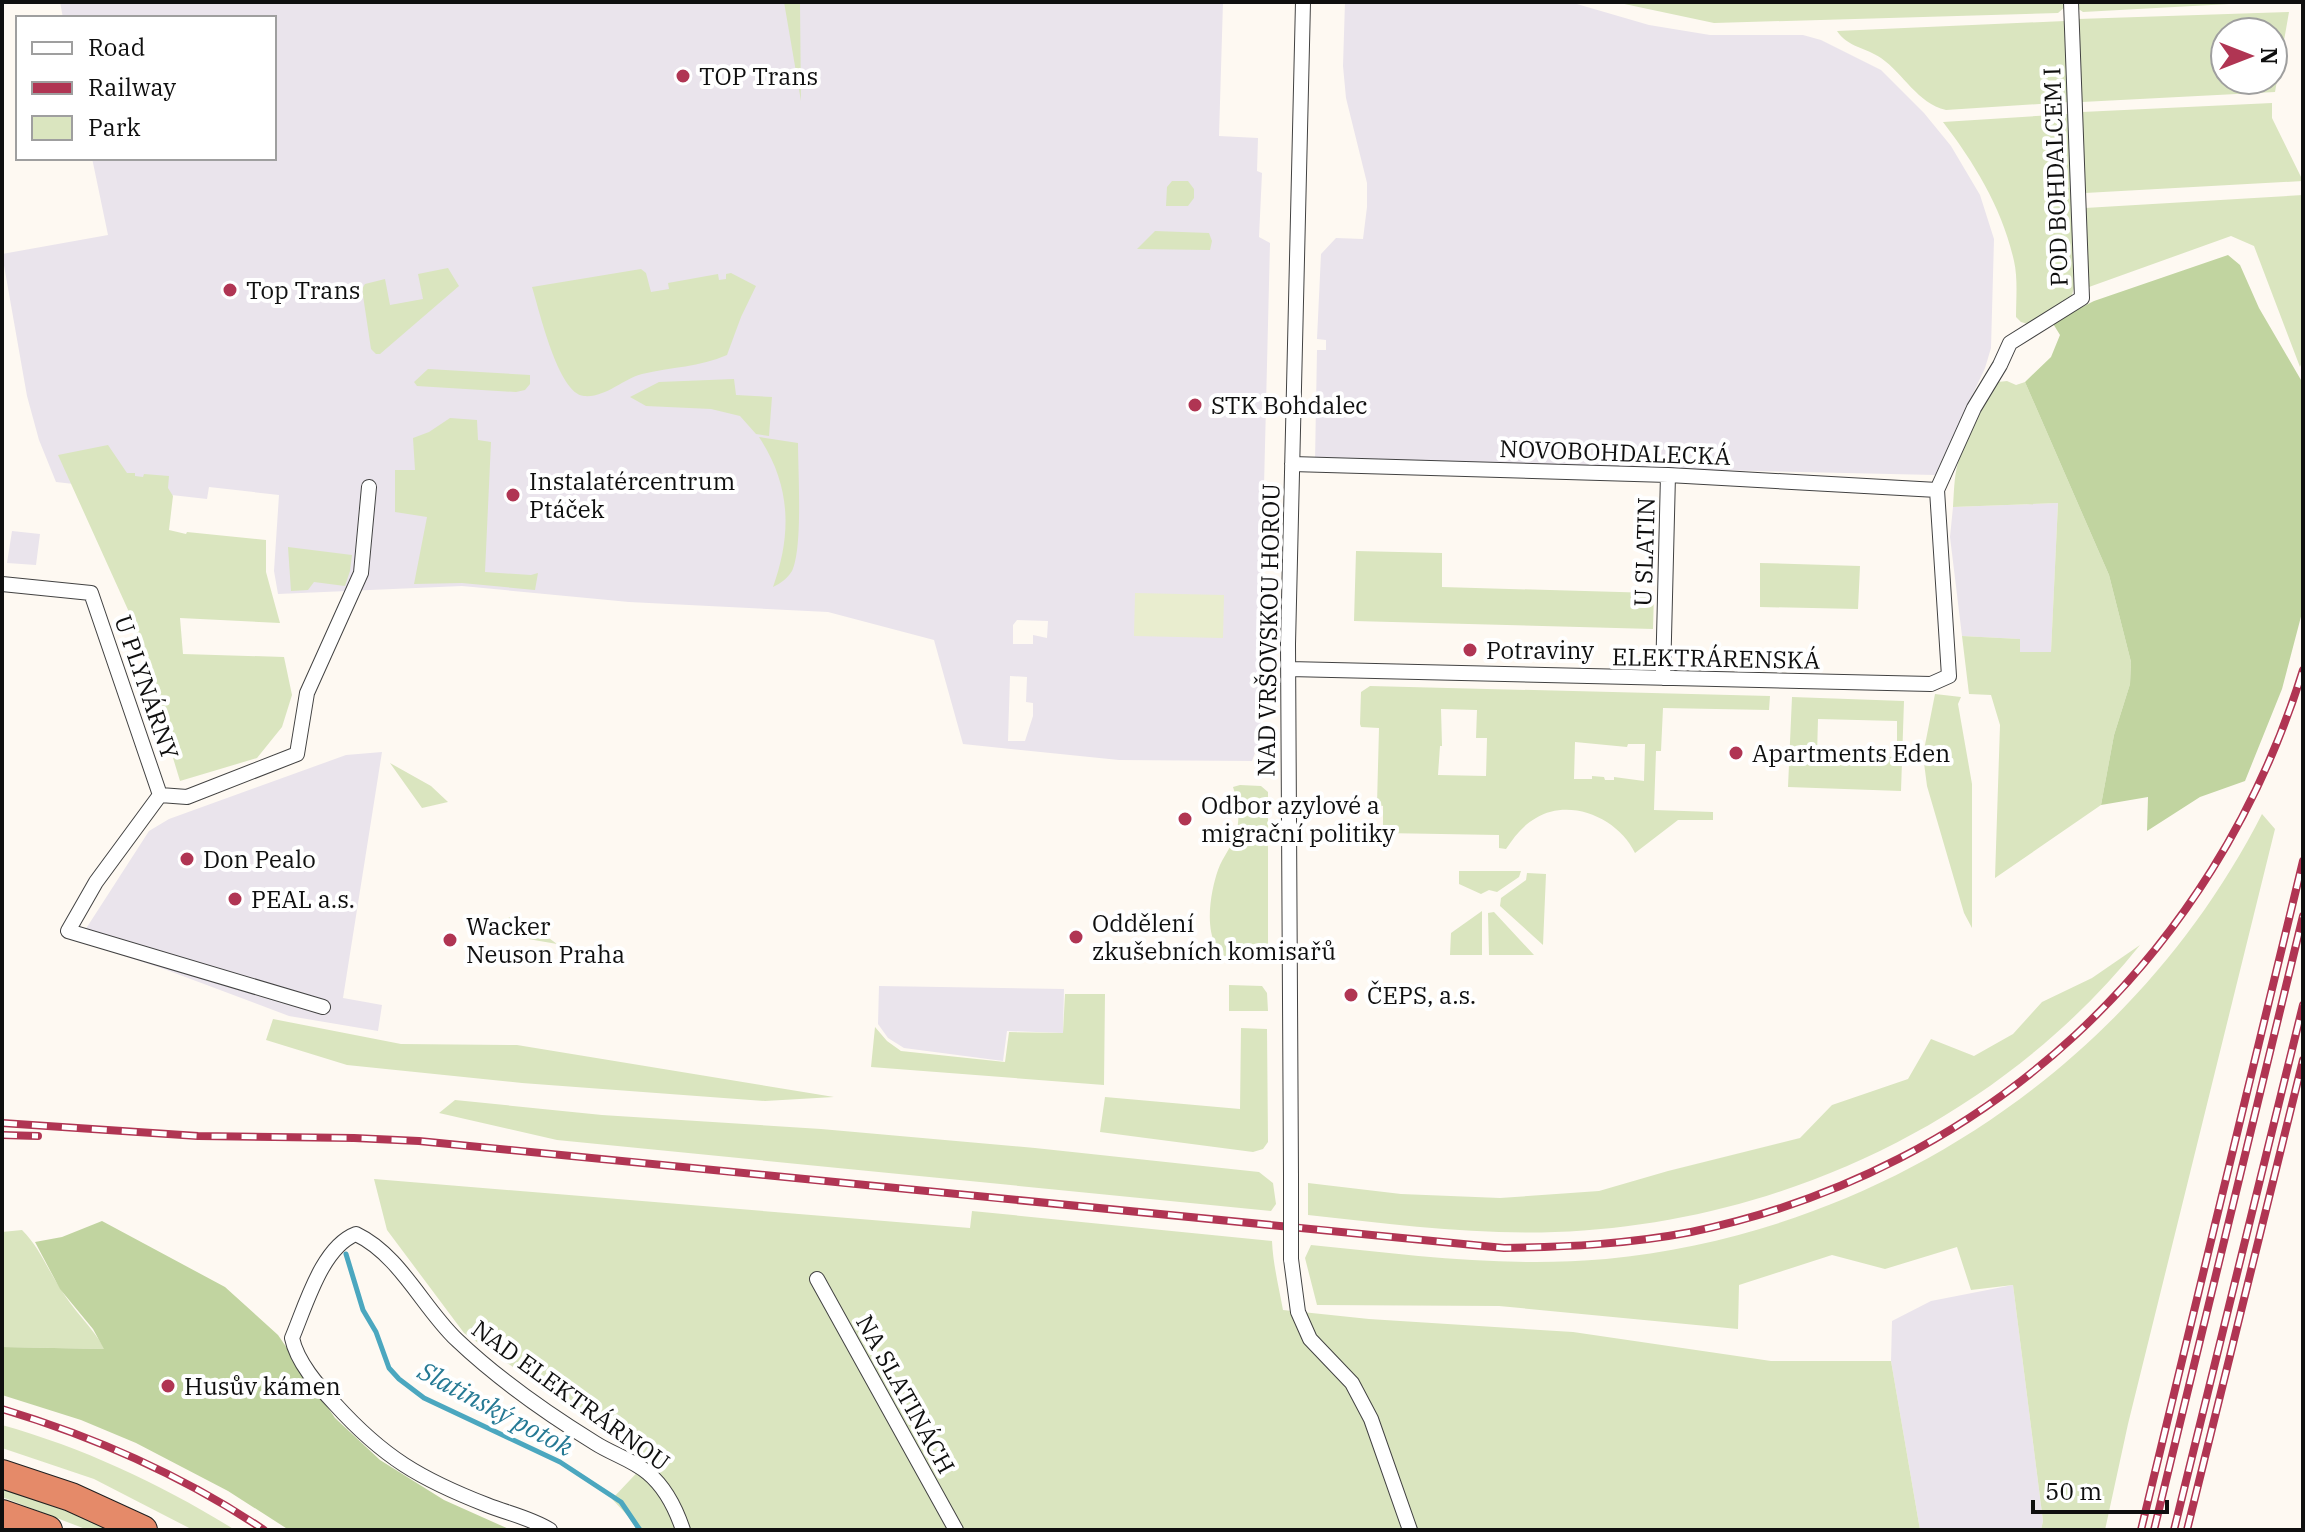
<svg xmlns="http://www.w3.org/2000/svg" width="2305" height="1532" font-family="'IBM Plex Serif',serif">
  <rect width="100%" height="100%" fill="#fef9f2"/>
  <path fill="#eae4ec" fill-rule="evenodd" d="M60,2H1223L1219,136L1258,138L1257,171L1262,173L1259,237L1270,243L1263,527L1270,535L1262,546L1260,658L1262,715L1258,745L1252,761L1119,760L963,744L934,640L828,612L629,602L462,586L278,594L274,571L279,495L209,487L207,499L56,482L39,440L27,396L2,254L108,235L92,158H274V18H63ZM1017,620L1048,621L1047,638L1033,635V644H1013V625ZM1010,676L1027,677L1026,702L1033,703V716L1025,741H1008Z
    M1345,2H1570L1649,25L1710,35H1803L1821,40L1881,70L1924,113L1951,146L1980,195L1994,239L1991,348L1985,368L1935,475L1315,461L1317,350H1326V340L1317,339L1321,254L1336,238L1363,239L1367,207V183L1346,98L1343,66Z
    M2058,503L2051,653L2019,652V639L1962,636L1950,537L1953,507Z
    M12,531L40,534L36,565L7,563Z
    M382,752L343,998L382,1005L378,1031L289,1016L164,969L78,941L149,831L169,819L346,755Z
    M879,986L1064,989L1063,1033L1007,1031L1003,1061L904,1048L888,1038L878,1024Z
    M2013,1285L2043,1521L2041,1530H1920L1891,1361L1892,1321L1931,1301Z"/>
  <path fill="#dae5bf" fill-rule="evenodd" d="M784,2H800L801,101Z
    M1615,2H2066V6L2058,13L1714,23Z
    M2077,2H2266L2083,12L2077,8Z
    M2289,12L2275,92L2082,102L2078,19ZM2225,32H2273V80H2225Z
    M2065,21L2069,102L1946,110C1917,103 1904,74 1881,58C1867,48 1847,47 1837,31Z
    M2272,103V118L2303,181L2085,193L2082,112Z
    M2068,114L2074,288L2071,298L2028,324L2021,322L2016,317C2016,299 2018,279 2014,261C2002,208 1975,164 1943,122Z
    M1172,181H1188L1194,189V198L1188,206H1166L1167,187Z
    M2303,195V359L2300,367L2254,246L2231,236L2089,287L2085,208Z
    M1155,231L1209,233L1212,241L1210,250L1137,249Z
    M448,268L459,286L380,354H376L371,349L362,289L365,284L385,279L390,305L423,299L418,274Z
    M641,269L646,273L651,292L669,289L668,283L718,274L719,280L726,279V274L731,273L756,286L741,317L727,355C700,367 671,367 642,374C623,379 605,398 584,396C558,394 539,309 532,287Z
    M428,369L530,375V384L525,390L516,392L417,386L414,382Z
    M734,379L736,395L772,397L769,436L756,434L740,416L711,409L646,406L630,397L659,382Z
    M2007,381L2016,385L2025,382L2109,575L2131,662L2130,684L2114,735L2101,805L1995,878L2000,725L1991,695L1969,694L1962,636L2020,639V652H2051L2058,503L1953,507C1954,493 1954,476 1958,463C1966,434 1982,407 1998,382Z
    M450,418L477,420L478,440L491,442L485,572L531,575L538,573L535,590L462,583L414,584L427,517L395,512V470H415L413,438L429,432Z
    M759,437L798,443C798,472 803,548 792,571C787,579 781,583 773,587C792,534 791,485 759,437Z
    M108,445L127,473H135V476L143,477L144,474L169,476L168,488L173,496L169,530L186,534L187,532L266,540V572L280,623L180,618L183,654L284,657L292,695L282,727L257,758L180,781L129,612L58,455Z
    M288,547L352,555L350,571L345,586L314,582L308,590L291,591Z
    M1356,551L1442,553V587L1654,593L1653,629L1354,621Z
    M1760,563L1860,566L1858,609L1760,607Z
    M1370,686L1770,696L1769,710L1663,708L1661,751H1656L1654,810L1713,812V820H1678L1635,853C1619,819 1571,797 1536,818C1523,825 1514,837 1506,849L1499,848V835L1383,833V806L1377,805L1379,728L1361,727L1360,724L1361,692ZM1441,709L1477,710L1476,738H1487L1486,776L1438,775L1440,746H1442ZM1575,742L1627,747L1628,744H1645L1644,781L1614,777V780H1605L1604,777L1592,776V779H1574Z
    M1935,694L1961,697L1958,704L1972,784V928L1964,913L1927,786L1923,755Z
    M1792,697L1904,701L1901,791L1788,787ZM1818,719L1897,721V757L1817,755Z
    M390,763L431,786L448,802L422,808Z
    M1240,785L1261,786L1268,792V952L1263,961C1256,962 1246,964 1238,962C1199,954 1209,896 1218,870C1223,856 1234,844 1237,830C1240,814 1238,803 1233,787Z
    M2262,814L2275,829L2128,1424L2105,1530H2041L2043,1521L2013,1285L1971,1290L1957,1247L1885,1269L1832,1255L1739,1285L1738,1329L1499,1306L1317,1305L1305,1258L1311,1245C1409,1255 1507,1268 1606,1259C1884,1232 2135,1063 2262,814Z
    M1459,871H1521L1519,877L1497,892L1489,890L1481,894L1459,884Z
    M1527,873L1546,874L1543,945L1500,906L1501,898L1526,880Z
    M1482,911V955H1450L1451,933Z
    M1494,912L1534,955H1489L1488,913Z
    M513,917L523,919L557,944L494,933C498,922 502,918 513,917Z
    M2140,945C1999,1121 1779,1224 1555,1232C1473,1235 1390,1224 1308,1215V1183L1401,1194L1500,1198L1599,1191L1668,1171L1800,1138L1832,1105L1908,1079L1931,1039L1974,1056L2013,1034L2042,1002L2092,978Z
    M1229,985L1262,986L1267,993L1268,1011H1229Z
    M1065,994H1105L1104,1085L871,1067L875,1027L887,1041L901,1051L1005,1062L1009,1032L1063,1033Z
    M273,1019L401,1044L517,1045L834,1097L765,1101L522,1083L347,1065L266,1040Z
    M1241,1028L1267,1029L1268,1142L1263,1149L1253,1152L1100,1132L1105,1097L1240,1109Z
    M455,1100L602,1115L821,1129L1035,1148L1259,1172L1273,1183L1276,1204L1271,1211L557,1140L439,1113Z
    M374,1179L970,1228L972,1211L1272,1241C1273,1264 1279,1288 1283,1310L1369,1319L1573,1332L1771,1361H1891L1920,1530H637L628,1516L612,1499L648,1461L464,1333L387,1230Z
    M22,1230C39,1247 47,1268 60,1288C73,1310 92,1327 105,1349L2,1347V1232Z
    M2,1425C84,1448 163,1485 235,1530H193L94,1479L2,1448Z
    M2,1488L69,1512L109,1530H88L2,1497Z"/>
  <path fill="#c1d4a0" d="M2228,255L2240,265L2259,308L2301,380L2303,376V609L2282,689L2245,781L2200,797L2147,831L2148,797L2101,805L2114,735L2130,684L2131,662L2109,575L2025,382L2051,357L2060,335L2052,322L2094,301Z
    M102,1221L225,1287L278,1335L335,1418L380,1460L444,1500L511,1530H289L228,1491L136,1443L81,1420L2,1395V1347L104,1349L93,1329L60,1289L35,1242L62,1237Z"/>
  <path fill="#e9edcf" d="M1135,593L1224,595L1223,638L1134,636Z"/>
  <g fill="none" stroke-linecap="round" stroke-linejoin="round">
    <path stroke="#4ba7bf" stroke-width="5" d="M346,1254L363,1310L376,1332L389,1368L399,1379L424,1398L560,1462L621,1502L640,1530"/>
    <g stroke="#424242" stroke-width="16">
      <path id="street" d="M1292,464L1668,475L1937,490
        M2,584L91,593L160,795
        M1289,669L1931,684L1949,676L1937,490L1974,408L2000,365L2010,343L2082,298L2071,2
        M1663,678L1668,475
        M160,795L96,882L68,931L323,1007
        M160,795L187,797L297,754L307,693L361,573L369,487
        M1291,1176L1288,644L1303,2
        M1291,1259L1298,1312L1310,1339L1352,1383L1371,1419L1410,1530
        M817,1279L956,1530
        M550,1530C531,1518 507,1513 487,1505C420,1479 383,1457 335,1404C318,1386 297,1362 292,1338C306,1305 322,1247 356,1234C400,1255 423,1308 457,1340C497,1378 548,1414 595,1443C612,1454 633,1460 648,1473C666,1488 676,1509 683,1530"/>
    </g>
    <g stroke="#202020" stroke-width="30">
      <path id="highway" d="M2,1474L71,1497L143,1530
        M2,1514L48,1530"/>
    </g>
    <use href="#street" stroke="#fff" stroke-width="14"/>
    <use href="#highway" stroke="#e58a69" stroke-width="28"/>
    <g stroke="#b03553" stroke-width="8">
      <path id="rail" d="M2,1123L198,1136L354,1138L419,1141L1504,1248C1567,1247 1629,1244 1691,1232C1988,1170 2214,957 2303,670
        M2,1135L38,1136
        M2,1409C95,1437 184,1476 264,1530
        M2141,1530L2303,861
        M2154,1530L2303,916
        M2174,1530L2303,1005
        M2187,1530L2303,1060"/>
    </g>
    <use href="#rail" stroke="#fff" stroke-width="5" stroke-dasharray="15" stroke-linecap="butt"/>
    <g stroke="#424242" stroke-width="16" stroke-linecap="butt">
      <path id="street-bridge" d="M1291,1176V1259"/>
    </g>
    <use href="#street-bridge" stroke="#fff" stroke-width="14"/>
  </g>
  <g fill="#b03553" stroke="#fff" stroke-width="3">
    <circle cx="683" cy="76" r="8"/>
    <circle cx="230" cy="290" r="8"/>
    <circle cx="1195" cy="405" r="8"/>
    <circle cx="513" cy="495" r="8"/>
    <circle cx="1470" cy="650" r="8"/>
    <circle cx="1736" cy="753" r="8"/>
    <circle cx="1185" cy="819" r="8"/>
    <circle cx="187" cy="859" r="8"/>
    <circle cx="235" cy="899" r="8"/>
    <circle cx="1076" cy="937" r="8"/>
    <circle cx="450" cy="940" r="8"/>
    <circle cx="1351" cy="995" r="8"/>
    <circle cx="168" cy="1386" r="8"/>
  </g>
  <g text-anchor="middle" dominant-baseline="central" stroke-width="8" stroke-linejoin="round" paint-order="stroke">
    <g font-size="24" fill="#0f0f0f" stroke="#fff" text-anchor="start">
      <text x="699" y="76">TOP Trans</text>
      <text x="246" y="290">Top Trans</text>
      <text x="1211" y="405">STK Bohdalec</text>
      <text x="529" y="481">Instalatércentrum<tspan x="529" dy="28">Ptáček</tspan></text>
      <text x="1486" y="650">Potraviny</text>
      <text x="1752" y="753">Apartments Eden</text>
      <text x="1201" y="805">Odbor azylové a<tspan x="1201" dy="28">migrační politiky</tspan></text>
      <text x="203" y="859">Don Pealo</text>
      <text x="251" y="899">PEAL a.s.</text>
      <text x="1092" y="923">Oddělení<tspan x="1092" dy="28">zkušebních komisařů</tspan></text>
      <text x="466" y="926">Wacker<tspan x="466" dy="28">Neuson Praha</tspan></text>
      <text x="1367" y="995">ČEPS, a.s.</text>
      <text x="184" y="1386">Husův kámen</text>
    </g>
    <g font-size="24" fill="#0f0f0f" stroke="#fff">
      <text transform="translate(2055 177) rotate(-92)">POD BOHDALCEM I</text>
      <text transform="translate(1615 452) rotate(2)">NOVOBOHDALECKÁ</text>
      <text transform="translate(1644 552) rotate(-88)">U SLATIN</text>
      <text transform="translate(1268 630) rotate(-89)">NAD VRŠOVSKOU HOROU</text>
      <text transform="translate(1716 658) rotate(1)">ELEKTRÁRENSKÁ</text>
      <text transform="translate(147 687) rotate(71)">U PLYNÁRNY</text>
      <text transform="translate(906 1394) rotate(61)">NA SLATINÁCH</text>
      <text transform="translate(571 1395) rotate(36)">NAD ELEKTRÁRNOU</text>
    </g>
    <g font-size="26" font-style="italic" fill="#257994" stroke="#fff">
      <text transform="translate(496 1408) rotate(28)">Slatinský potok</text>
    </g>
  </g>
  <rect width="2305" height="1532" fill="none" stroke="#0f0f0f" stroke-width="8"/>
  <rect x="16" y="16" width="260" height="144" fill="#ffffff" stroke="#9f9f9f" stroke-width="2"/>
  <rect x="32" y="42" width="40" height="12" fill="#ffffff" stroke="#9f9f9f" stroke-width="2"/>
  <text x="88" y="56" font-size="24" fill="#0f0f0f">Road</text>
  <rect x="32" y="82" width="40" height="12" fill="#b03553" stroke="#9f9f9f" stroke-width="2"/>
  <text x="88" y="96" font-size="24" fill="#0f0f0f">Railway</text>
  <rect x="32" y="116" width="40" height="24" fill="#dae5bf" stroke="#9f9f9f" stroke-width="2"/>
  <text x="88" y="136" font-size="24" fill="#0f0f0f">Park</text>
  <g transform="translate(2249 56) rotate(90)"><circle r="38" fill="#ffffff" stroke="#9f9f9f" stroke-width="2"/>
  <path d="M0-6L14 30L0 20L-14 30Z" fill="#b03553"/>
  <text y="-12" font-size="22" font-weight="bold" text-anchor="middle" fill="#0f0f0f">N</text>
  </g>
  <path d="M2033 1500v12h134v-12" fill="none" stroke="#0f0f0f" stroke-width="4"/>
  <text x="2045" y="1500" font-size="24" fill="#0f0f0f" stroke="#ffffff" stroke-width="6" paint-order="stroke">50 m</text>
</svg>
